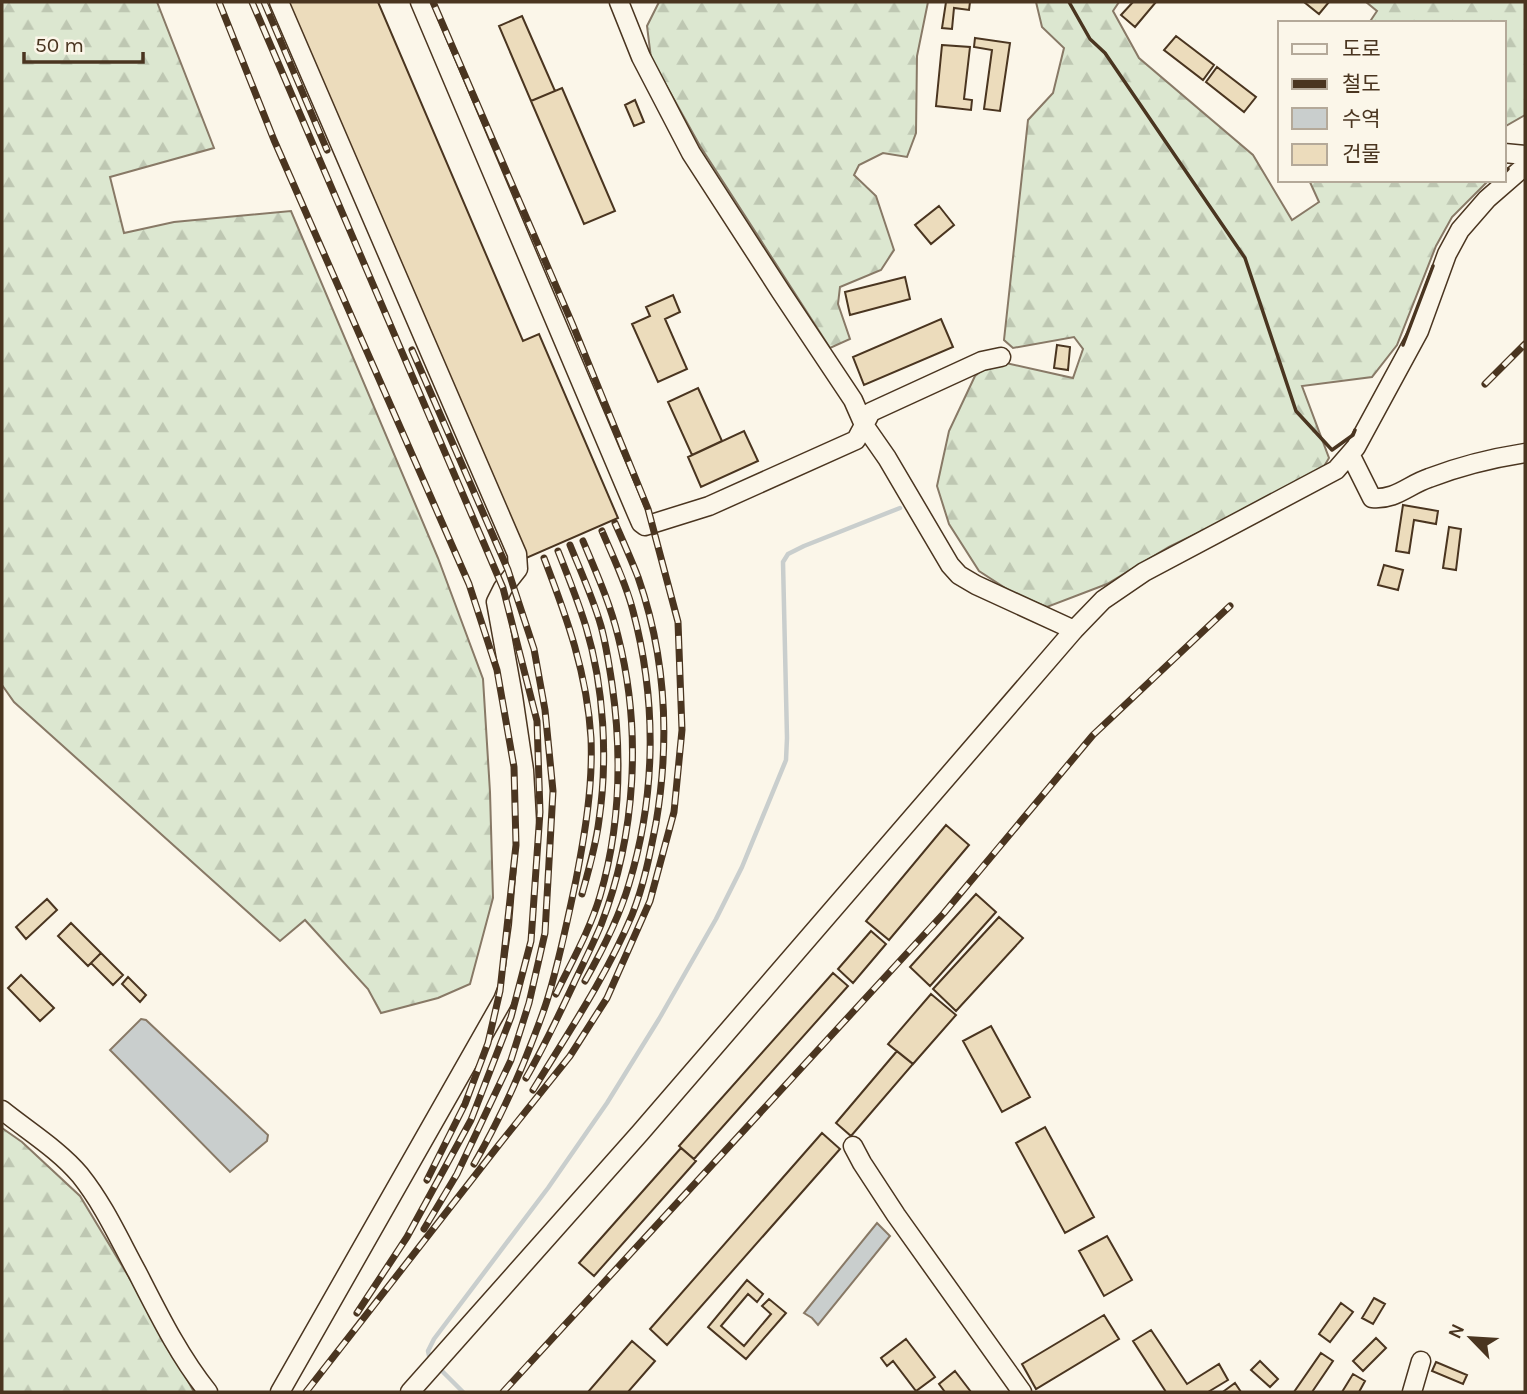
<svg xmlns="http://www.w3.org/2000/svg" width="1527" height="1394" font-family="Karla,'Noto Sans KR',sans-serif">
  <defs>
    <pattern id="forest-firs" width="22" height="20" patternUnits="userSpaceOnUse" patternTransform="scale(1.75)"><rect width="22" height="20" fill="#dce7d0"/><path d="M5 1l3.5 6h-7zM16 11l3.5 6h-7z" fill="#bec7b2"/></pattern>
  </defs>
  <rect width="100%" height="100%" fill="#fbf6e9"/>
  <path fill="url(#forest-firs)" stroke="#887966" stroke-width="2" d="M2,2H157L214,148L110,177L124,233L174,222L291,211L438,558L483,679L490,792L493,898L470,984L438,998L381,1013L368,989L305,920L280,941L14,702L2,685Z
    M659,2H928L917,56L916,133L907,157L883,153L859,165L854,175L876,196L894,250L881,270L840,287L838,304L850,339L830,348L700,146L651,58L647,26Z
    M1036,2H1119L1113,11L1139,58L1253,155L1292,220L1319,202L1309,180H1489L1452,217L1436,246L1397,345L1372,377L1302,386L1329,458L1320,473L1169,547L1107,584L1047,607L1013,593L979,571L949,524L937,486L949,431L975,376L986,367L1006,363L1073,378L1083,349L1074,337L1013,348L1004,340L1028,120L1053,93L1064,48L1042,27Z
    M1366,2H1525V115L1504,127V23H1369L1377,11Z
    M2,1128L22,1142L80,1196L156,1322L194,1392H2Z"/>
  <path fill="#c9cecd" stroke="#887966" stroke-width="2" d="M141,1019L146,1020L268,1135L267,1141L230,1172L110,1050Z
    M877,1223L890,1236L818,1325L812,1318L804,1313Z"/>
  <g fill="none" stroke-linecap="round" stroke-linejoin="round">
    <path stroke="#c9cecd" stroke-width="4.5" d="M430,1360L428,1351L434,1339L548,1188L607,1103L659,1019L716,919L742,867L786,760L787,738L783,562L788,554L804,546L900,508
      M439,1368L463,1392"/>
  </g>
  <path fill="#ecdcbc" stroke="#4a3520" stroke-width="2" d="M286,2H378L523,341L539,334L618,518L524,559Z
    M946,2H970L969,10L954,8L952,29L942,28Z
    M1133,2H1156L1135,27L1121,15Z
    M1304,2H1329L1319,14Z
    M522,16L555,91L531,101L499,26Z
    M1176,36L1214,65L1203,80L1164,50Z
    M975,38L1010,43L1000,111L984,109L992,50L974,47Z
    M942,45L970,47L964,99L972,100L971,110L936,106Z
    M1217,67L1256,97L1244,112L1206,82Z
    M562,88L615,211L584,224L531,101Z
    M635,100L644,122L634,126L625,105Z
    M939,206L954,225L931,244L915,225Z
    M905,277L910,299L850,315L845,292Z
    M673,295L680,312L665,319L687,369L658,382L632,324L650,316L646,307Z
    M941,319L953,347L864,385L853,357Z
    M1057,345L1070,347L1068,370L1054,368Z
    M698,388L722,441L692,455L668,402Z
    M744,431L758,461L701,487L688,457Z
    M1403,505L1438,511L1436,524L1414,520L1409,553L1396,551Z
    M1449,527L1461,529L1456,570L1443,568Z
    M1384,565L1403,570L1398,590L1378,585Z
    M946,825L969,845L889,940L866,921Z
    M976,894L996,912L930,986L910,967Z
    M47,899L57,910L26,939L16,927Z
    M999,917L1023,938L956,1011L933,989Z
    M71,923L101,953L88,966L58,936Z
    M871,931L886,944L853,983L838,969Z
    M101,953L123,975L113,985L91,963Z
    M833,973L848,986L694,1159L679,1146Z
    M21,975L54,1008L40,1021L8,988Z
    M128,977L146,995L140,1002L122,984Z
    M931,994L956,1015L913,1064L888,1044Z
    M991,1026L1030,1097L1002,1112L963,1041Z
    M897,1051L913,1064L851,1136L836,1123Z
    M1045,1127L1094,1217L1065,1233L1016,1143Z
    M822,1133L840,1149L667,1345L650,1329Z
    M681,1148L696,1161L594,1276L579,1263Z
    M1107,1236L1132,1280L1104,1296L1079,1251Z
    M747,1280L763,1294L757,1302L748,1294L721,1326L744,1346L771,1314L762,1306L769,1299L786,1313L746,1359L708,1327Z
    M1374,1298L1385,1304L1373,1324L1362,1318Z
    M1341,1303L1353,1312L1330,1342L1319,1334Z
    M1104,1315L1119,1339L1036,1389L1022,1364Z
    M1151,1330L1187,1384L1219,1364L1228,1380L1208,1392H1166L1133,1341Z
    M1376,1338L1386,1348L1363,1371L1353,1361Z
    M906,1339L935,1377L916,1391L893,1361L887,1366L881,1358Z
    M632,1341L655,1361L628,1392H588Z
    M1321,1353L1333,1361L1312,1392H1294Z
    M1260,1361L1278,1379L1270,1387L1251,1370Z
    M1436,1362L1467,1375L1463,1384L1432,1371Z
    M955,1371L971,1392H945L939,1384Z
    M1353,1374L1365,1381L1359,1392H1342Z
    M1235,1383L1241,1392H1225L1224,1391Z"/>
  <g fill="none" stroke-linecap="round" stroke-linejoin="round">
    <g stroke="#4a3520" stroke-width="21">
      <path id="minor" d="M279,2L517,554L518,569L503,588L496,602L513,696L524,770L528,841L521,926L515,969L503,1000L280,1392
        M420,2L637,514L641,523L645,526L709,506L856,440L871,412L982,361L1001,357
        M619,2L641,57L691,153L781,292L853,400L864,425L887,458L950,565L959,575L976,585L1074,630
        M1504,153L1525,155
        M1350,454L1372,498C1396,500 1408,485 1429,478C1460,466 1493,458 1525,453
        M2,1110C28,1131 59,1150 80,1175C104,1205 119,1239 137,1272C158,1313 179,1356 208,1392
        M853,1146L862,1163L896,1215L1022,1392
        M410,1392L640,1133L1074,630L1103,600L1144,572L1336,470L1356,447L1419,331L1447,254L1460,230L1487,199L1525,166
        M1412,1392L1421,1361"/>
    </g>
    <use href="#minor" stroke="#fbf6e9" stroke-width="18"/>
    <g stroke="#4a3520" stroke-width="7">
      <path id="rail" d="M219,2L274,140L469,584L497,670L514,767L516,845L500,991L488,1043L465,1104L427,1180
        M252,2L503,588L537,721L540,812L531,941L511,1017L471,1120L407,1237L357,1313
        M264,2L327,150
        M412,350L508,570L534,649L545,710L553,791L545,933L529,1003L511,1060L457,1174L424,1229
        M1485,384L1525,344
        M558,551C568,576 578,601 586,627C604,687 608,759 599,820C596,845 589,869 582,894
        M585,981C602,951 619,918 629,884C656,795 657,701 633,611C626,583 613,557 602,531
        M556,994C571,963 590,930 600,896C620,828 622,754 612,684C609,664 606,644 601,626C593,598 581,572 570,545
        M526,1078C544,1047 559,1015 574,983C583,964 593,944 601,925C636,835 642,730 618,636C610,603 596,572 583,541
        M533,1090C568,1033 606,977 632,915C644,885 650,854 656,823C670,740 666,657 638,577C631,559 623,541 615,523
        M474,1164C498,1123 518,1079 535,1034C540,1021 545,1008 549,994C560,957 568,918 576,880C585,833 593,786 591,738C587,673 567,618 544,558
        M306,1392L498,1146L570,1056L607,998L650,901L674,812L682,730L678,622L648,509L572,323L433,2
        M503,1392L944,913L1093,735L1230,606"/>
    </g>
    <use href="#rail" stroke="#fbf6e9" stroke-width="4.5" stroke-dasharray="13" stroke-linecap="butt"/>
    <path stroke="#4a3520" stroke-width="3.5" d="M1069,2L1090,39L1105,53L1245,258L1296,411L1332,450L1353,435L1355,430
      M1504,173L1508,169
      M1403,345L1433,266"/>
  </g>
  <rect width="1527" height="1394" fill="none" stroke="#4a3520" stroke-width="7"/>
  <rect x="1278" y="21" width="228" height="161" fill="#fbf6e9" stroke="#b4a999" stroke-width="2"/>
  <rect x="1292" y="44" width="35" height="10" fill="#fbf6e9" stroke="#b4a999" stroke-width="2"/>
  <text x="1342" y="56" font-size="21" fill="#4a3520">도로</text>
  <rect x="1292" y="79" width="35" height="10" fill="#4a3520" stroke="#b4a999" stroke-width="2"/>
  <text x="1342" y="91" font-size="21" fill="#4a3520">철도</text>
  <rect x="1292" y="108" width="35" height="21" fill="#c9cecd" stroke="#b4a999" stroke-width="2"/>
  <text x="1342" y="126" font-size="21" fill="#4a3520">수역</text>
  <rect x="1292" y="144" width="35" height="21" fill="#ecdcbc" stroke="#b4a999" stroke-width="2"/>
  <text x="1342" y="161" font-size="21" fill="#4a3520">건물</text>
  <g transform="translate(1471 1338) rotate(295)" stroke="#fbf6e9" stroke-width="5" paint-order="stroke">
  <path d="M0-5L12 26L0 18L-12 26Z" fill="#4a3520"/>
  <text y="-10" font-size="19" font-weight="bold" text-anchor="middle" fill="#4a3520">N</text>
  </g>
  <path d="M24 52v10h119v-10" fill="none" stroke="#4a3520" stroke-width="3.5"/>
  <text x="35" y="52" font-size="21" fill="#4a3520" stroke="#fbf6e9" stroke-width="5" paint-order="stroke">50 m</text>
</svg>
